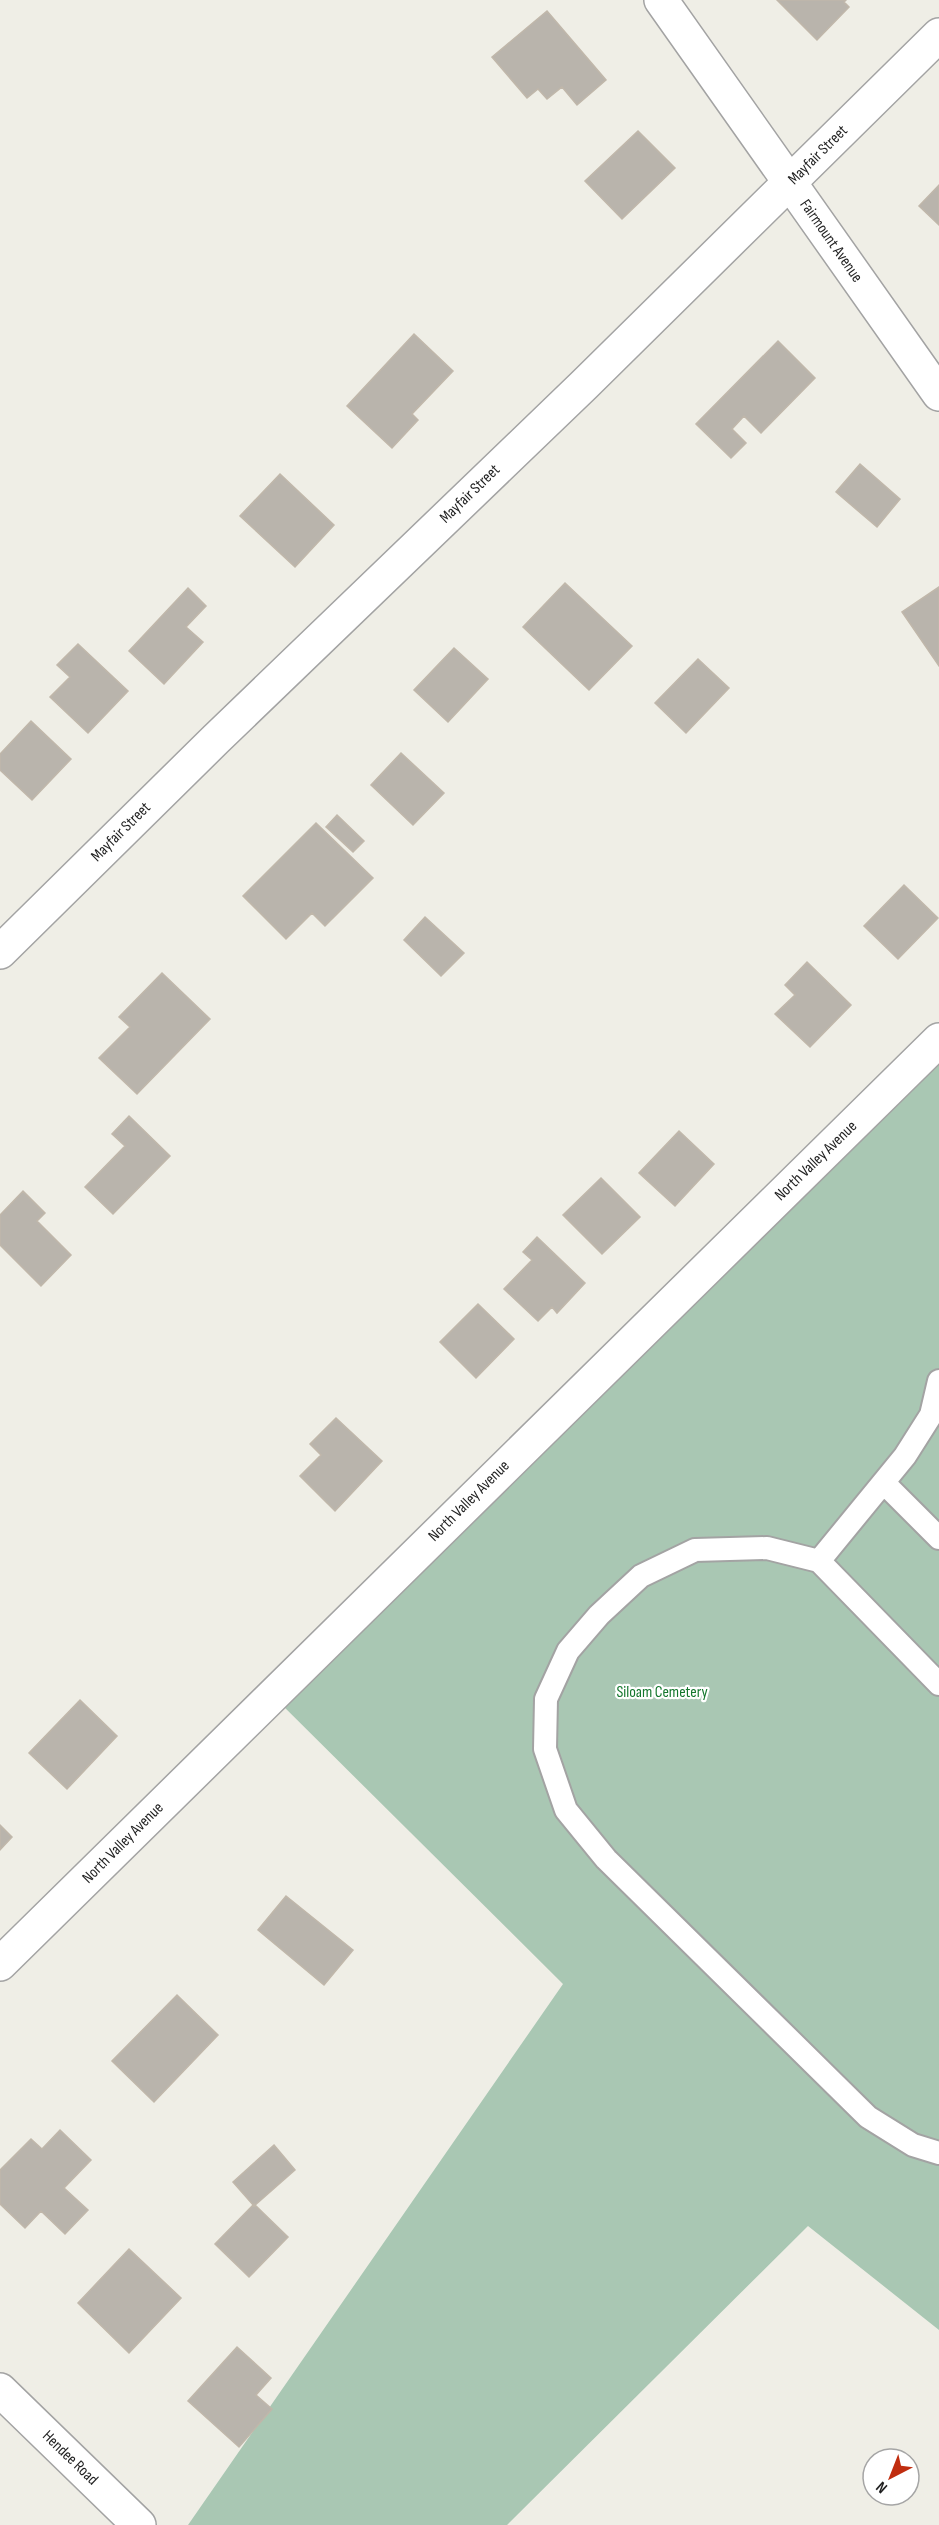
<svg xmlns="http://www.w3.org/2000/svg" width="939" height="2525" font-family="'Sofia Sans Condensed',sans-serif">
  <rect width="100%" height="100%" fill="#efeee6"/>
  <path fill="#a9c7b3" d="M939,1029V2330L808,2226L507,2525H188L563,1984L269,1692Z"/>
  <path fill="#b9b4ac" stroke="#c0b7aa" stroke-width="1.5" d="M777,0H846L844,2L849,7L817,40Z
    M547,11L606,80L577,105L562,87L547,99L538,89L527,98L492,57Z
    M638,131L675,168L622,219L585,181Z
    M939,185V225L919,206Z
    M414,334L453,371L412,414L418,420L392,448L347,406Z
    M778,341L815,378L761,433L744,416L732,429L746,443L731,458L696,424Z
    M860,464L900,499L877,527L836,492Z
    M280,474L334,525L295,567L240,516Z
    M565,583L632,646L589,690L523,627Z
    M939,587V666L902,612Z
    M188,588L206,606L186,627L203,642L164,684L129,651Z
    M78,644L128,691L88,733L50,697L70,677L57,665Z
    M454,648L488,679L448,722L414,690Z
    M698,659L729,688L686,733L655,703Z
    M31,721L71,759L32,800L0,770V754Z
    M401,753L444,793L413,825L371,785Z
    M337,815L364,841L353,852L326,827Z
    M316,823L373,878L325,926L312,913L286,939L243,896Z
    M904,885L938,918L898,959L864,926Z
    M425,917L464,953L441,976L404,940Z
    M807,962L851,1005L810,1047L775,1014L795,995L785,985Z
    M162,973L210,1019L137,1094L99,1058L130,1027L119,1017Z
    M129,1116L170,1156L113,1214L85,1187L125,1146L112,1134Z
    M679,1131L714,1164L675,1206L639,1173Z
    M601,1178L640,1217L602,1254L563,1215Z
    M23,1191L45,1213L37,1221L71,1255L41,1286L0,1245V1215Z
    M537,1237L585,1283L557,1313L552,1307L538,1321L504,1289L532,1260L523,1252Z
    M478,1304L514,1339L476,1378L440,1342Z
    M336,1418L382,1461L335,1511L300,1476L321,1455L310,1444Z
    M80,1700L117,1736L67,1789L29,1753Z
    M0,1825L12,1837L0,1850Z
    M286,1896L353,1950L324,1985L258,1930Z
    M177,1995L218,2035L154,2102L112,2061Z
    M60,2130L91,2160L64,2188L88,2210L65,2234L41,2211L25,2228L0,2204V2170L31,2139L42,2149Z
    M274,2145L295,2170L254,2206L233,2182Z
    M254,2204L288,2237L249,2277L215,2244Z
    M129,2249L181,2298L129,2353L78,2303Z
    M237,2347L271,2378L256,2395L272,2409L239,2447L188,2401Z"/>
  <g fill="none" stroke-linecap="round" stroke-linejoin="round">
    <g stroke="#a3a3a3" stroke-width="26">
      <path id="lane" d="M884,1483L939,1538
        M819,1561L905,1456L931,1415L939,1381
        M939,1684L819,1561L767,1548L695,1550L641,1576L599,1615L568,1651L546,1699L545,1749L566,1810L606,1859L868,2117L913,2145L939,2153"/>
    </g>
    <g stroke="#a3a3a3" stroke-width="36">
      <path id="street" d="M661,0L939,394
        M0,952L215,740L584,385L939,35
        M0,1964L939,1040
        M0,2390L139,2525"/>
    </g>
    <use href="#lane" stroke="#fff" stroke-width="22"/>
    <use href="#street" stroke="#fff" stroke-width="33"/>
  </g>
  <g text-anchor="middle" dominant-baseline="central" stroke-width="4.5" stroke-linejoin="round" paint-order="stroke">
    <g font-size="16" fill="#1f1f1f" stroke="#fff">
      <text transform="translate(818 155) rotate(-45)">Mayfair Street</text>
      <text transform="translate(831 241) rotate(55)">Fairmount Avenue</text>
      <text transform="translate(470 494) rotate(-44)">Mayfair Street</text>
      <text transform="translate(121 832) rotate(-45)">Mayfair Street</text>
      <text transform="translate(816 1161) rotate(-44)">North Valley Avenue</text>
      <text transform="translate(469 1501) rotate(-45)">North Valley Avenue</text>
      <text transform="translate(123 1843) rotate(-45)">North Valley Avenue</text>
      <text transform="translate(70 2458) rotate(44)">Hendee Road</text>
    </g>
    <g font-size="16" fill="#14772d" stroke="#fff">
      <text x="662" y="1692">Siloam Cemetery</text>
    </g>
  </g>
  <g transform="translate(891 2477) rotate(222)"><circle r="28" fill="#ffffff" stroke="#a5a5a5" stroke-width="1.5"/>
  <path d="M0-4.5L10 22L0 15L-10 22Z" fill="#c02d0f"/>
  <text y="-9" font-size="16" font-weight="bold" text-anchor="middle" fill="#1f1f1f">N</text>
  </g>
</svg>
